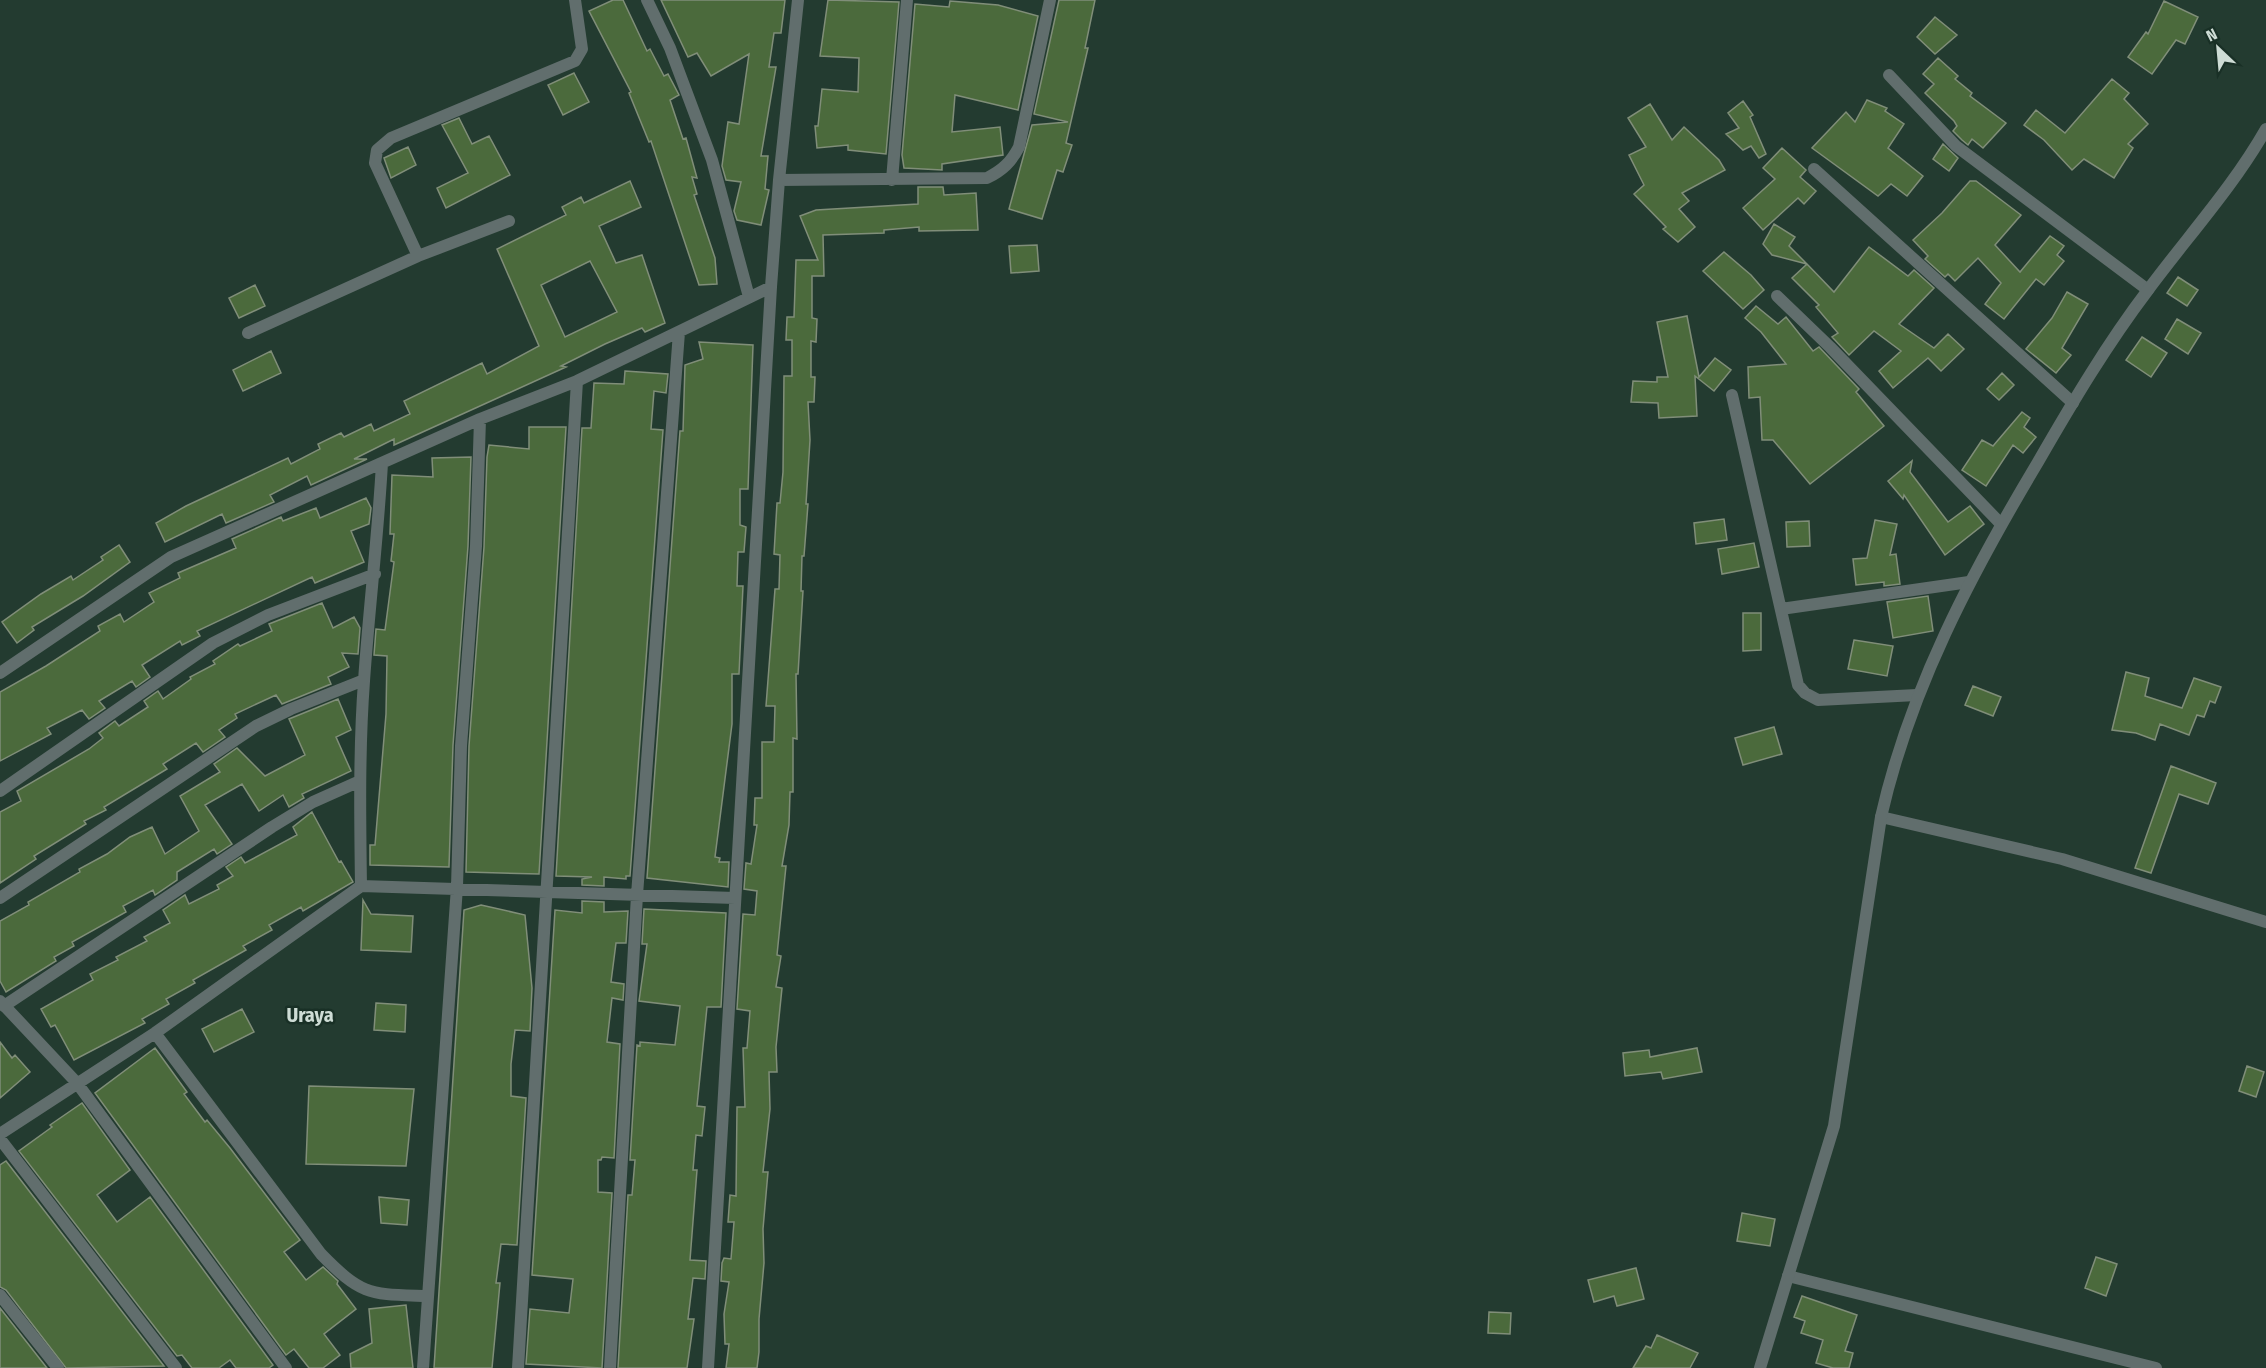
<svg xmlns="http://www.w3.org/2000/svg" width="2266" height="1368" font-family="'Fira Sans Condensed',sans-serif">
  <rect width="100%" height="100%" fill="#233b30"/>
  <path fill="#4b6a3c" stroke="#808e79" stroke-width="1.5" fill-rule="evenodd" d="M613,0H623L647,51L650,49L664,76L668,74L679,95L670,100L683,139L686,138L697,178L692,177L697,194L694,195L715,258L717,284L699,285L651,141L649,142L629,93L631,92L589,11Z
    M661,0H785L781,33H774L769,67H776L761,156H768L765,189L769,190L761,225L737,220L734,211L741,182L726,180L722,166L728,122L739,124L749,54L711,76L697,53L688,57Z
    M828,0L899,2L886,154L848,150V145L817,148L815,126H818L822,89L858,92L859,58L820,56Z
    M1059,0H1095L1085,48H1088L1066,143L1072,145L1063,172L1057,170L1042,219L1009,209L1032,125L1068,122L1034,114Z
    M950,1L998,5L1038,16L1018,110L955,95L952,132L1000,127L1003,155L942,164V170L904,168L902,155L915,4L949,7Z
    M2164,1L2198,17L2185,44L2176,40L2152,74L2128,57L2146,32L2148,34Z
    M1935,17L1957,35L1935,54L1917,37Z
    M1938,58L1958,76L1955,79L1972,93L1970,96L2006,123L1983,148L1972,139L1968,145L1962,140L1953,131L1957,126L1954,121L1925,93L1934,84L1923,74Z
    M574,73L589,102L563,115L548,85Z
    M2112,79L2129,93L2124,99L2148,124L2128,144L2133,148L2114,178L2084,159L2072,170L2044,140L2024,125L2036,110L2065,133Z
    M1867,100L1887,108L1885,111L1904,124L1888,148L1923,176L1907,196L1891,184L1878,196L1812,148L1846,112L1855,122Z
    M1743,101L1753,115L1750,117L1766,154L1759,158L1751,146L1743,150L1726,134L1739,128L1728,113Z
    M1650,104L1672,140L1684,127L1719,160L1725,170L1682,193L1689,201L1679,209L1695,227L1678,242L1663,229L1666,227L1634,194L1644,185L1629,155L1646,147L1628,118Z
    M459,118L472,144L489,136L510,175L446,208L437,188L468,173L442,125Z
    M1943,144L1958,158L1949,171L1933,159Z
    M408,147L416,165L391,178L384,158Z
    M1782,148L1806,170L1800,177L1816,191L1804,204L1798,198L1763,230L1743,208L1775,179L1763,168Z
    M630,181L641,207L599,226L616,263L642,255L665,323L645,332L642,328L605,344L561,366L566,367L394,445V439L354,459H367L311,485L307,476L270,495L274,502L226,523L222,514L165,542L156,523L186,506L288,458L291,464L320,449L318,444L341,433L344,437L371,424L374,431L410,414L404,401L482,363L487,374L539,346L497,249L566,215L562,207L581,197L584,203ZM590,261L617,312L565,337L541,285Z
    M1970,181H1976L2021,215L1995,245L2020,272L2050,236L2064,246L2057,255L2064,261L2044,285L2036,279L2004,319L1985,304L2001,283L1978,258L1955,281L1948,274L1945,277L1925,259L1928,256L1913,240L1942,213Z
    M918,187H943L944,195L976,193L978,230L919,231V227L884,230V233L823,235L824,276H812V318L817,319L816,342L811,341V377H815L814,402H808L810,440L806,504H808L804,556H802L801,591H803L798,674H796L797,739L793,738V792H790L789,825L782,866H786L777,955L781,956L776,987L782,988L776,1047L777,1072H769L770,1109L763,1172H768L763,1229L764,1263L759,1319V1352L757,1368H726L729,1344H725L724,1314L729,1282L721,1281L722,1263L724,1258L731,1259L734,1222H728L730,1195L736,1196L737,1107H745L743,1048H747L750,1011L737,1009L743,914L755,915L757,891L744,889L746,863L751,864L757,825H754L755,798H762V742H774L775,706H766L775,589H779L780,555L774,554L777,503H780L783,472L784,376H792V340H786L787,317H794L796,260H818L800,216L816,210L918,204Z
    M1774,224L1795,237L1789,246L1807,264L1772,255L1763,244Z
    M1037,245L1039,271L1011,273L1009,246Z
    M1869,247L1908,276L1914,270L1934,288L1899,324L1934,348L1948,334L1964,349L1941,371L1928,358L1893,388L1879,371L1901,351L1874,331L1849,355L1832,337L1838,333L1816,307L1819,305L1792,278L1807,264L1834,292Z
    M1724,252L1751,275L1764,290L1743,309L1703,271Z
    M2178,277L2198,290L2187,306L2167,293Z
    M255,285L265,306L239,318L229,298Z
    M2067,292L2088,304L2062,348L2071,355L2056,373L2026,349L2052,318Z
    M1756,306L1778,324L1786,317L1813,351L1819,347L1859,389L1856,392L1884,426L1810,484L1773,440H1762L1760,397L1749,398L1748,367L1786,364L1761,332L1745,318Z
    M1687,316L1699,377L1715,358L1731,370L1714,391L1695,376L1697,416L1659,418L1658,403L1631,402L1633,381L1657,382V377H1668L1657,322Z
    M2177,319L2201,333L2188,354L2165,339Z
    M2142,337L2167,353L2151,377L2126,360Z
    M699,342L753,345L748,489H740V525L746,527L744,552H738L737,586H743L739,674H732V724L715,857L720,858L719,862H729L728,887L647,878L680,431H683L685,365L703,359Z
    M271,351L281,373L243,391L233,370Z
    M625,371L668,374L666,393L654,391L651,429L663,430L630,876H626V879L604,877V886L582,885V879L592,877L556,876L582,428H591L594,383L624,384Z
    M2002,373L2014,385L1999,400L1987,389Z
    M2022,412L2030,418L2024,427L2036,437L2023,453L2013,445L1986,486L1962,470L1982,440L1993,446Z
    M529,427H566L539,874L466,872L469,746L484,547L487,457L489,445L529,449Z
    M471,457L468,546L453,745L449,867L370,865V845H375L386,714L387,656L374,655L376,629L385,630L394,562L391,561L394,534H390L392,475L433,477L432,458Z
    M1912,461L1910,472L1948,522L1970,506L1984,524L1945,555L1904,495L1903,499L1888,481Z
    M366,498L371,508L369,524L351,531L364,562L315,583L312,577L197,631L200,636L182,645L180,641L142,665L150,677L136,687L132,681L99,701L105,708L89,719L82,710L47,728L51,734L0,761V692L46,666L100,631L98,626L120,614L124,622L154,602L149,593L180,578L178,573L236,548L232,539L281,517L283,521L316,508L320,518Z
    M1724,519L1727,540L1696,544L1694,523Z
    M1875,520L1897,524L1890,555L1896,554L1900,584L1884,586V582L1856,585L1853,559L1867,558Z
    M1809,521L1810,546L1787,547L1786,522Z
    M1754,543L1759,567L1722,574L1718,549Z
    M119,545L130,562L83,596L32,627L34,630L17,643L2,622L41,594L71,576L73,580L103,560L101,557Z
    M1928,596L1933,631L1893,638L1887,602Z
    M322,603L333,628L354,617L360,628L358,654L342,653L349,667L328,677L331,684L282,704L276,695L235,714L237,718L219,730L225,737L203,752L196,743L163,764L167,769L104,807L106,810L84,821L86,824L34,856L36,859L0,883V812L21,801L17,791L89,749L103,738L99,733L115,721L119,726L148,707L144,701L158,691L163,699L191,679L190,677L215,664L213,661L238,644L240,646L272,631L269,624Z
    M1743,613H1761V650L1743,651Z
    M1854,640L1893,646L1887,676L1848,669Z
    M2126,672L2149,678L2145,696L2182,708L2194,678L2221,687L2215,703L2210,701L2204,717L2197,715L2189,735L2160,724L2155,740L2136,733L2112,730Z
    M1973,686L2001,697L1993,716L1965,705Z
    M338,699L351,730L336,737L351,771L302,794L304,798L289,807L283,795L259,811L242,784L205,805L232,844L217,854L214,849L177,872V880L155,895L153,890L123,906L126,912L72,942L74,946L54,957L56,961L6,992L0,981V921L29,905L28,902L80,872L79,869L107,854L130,837L152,827L165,854L199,831L180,796L220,772L214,764L237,748L265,776L305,755L289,719Z
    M1774,727L1782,754L1743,765L1735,738Z
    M2171,766L2216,783L2208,804L2179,794L2151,873L2135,868Z
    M312,812L339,862L341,861L353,882L303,911L301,907L269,925L272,930L243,946L246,950L193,980L195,983L166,999L169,1004L142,1019L145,1023L74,1060L55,1025L51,1027L41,1009L93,980L90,974L118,960L116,957L147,941L144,937L170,923L163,910L185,895L189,904L219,889L217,885L233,876L226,867L241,857L245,863L297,835L293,827Z
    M363,900L371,914L413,916L411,952L361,950Z
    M582,901L604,902V912L628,911L626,943H616L611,982L624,984L623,1000L612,998L607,1042L620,1044L614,1158L602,1157L601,1160H598V1192L612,1193L602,1368L526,1364L530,1309L569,1313L573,1279L532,1275L555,910L582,913Z
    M481,905L525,915L532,988L530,1031L515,1030L511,1064V1096L526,1098L517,1245L501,1244L496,1283H500L492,1368H434L464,910Z
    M644,909L726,913L721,1007H707L697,1106L705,1107L702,1136L696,1135L693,1170H697L690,1260L706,1261L705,1279L693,1278L688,1319H694L687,1368H618L628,1195H632L635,1160H630L637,1045L640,1046V1042L675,1045L680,1006L639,1001L647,944H642Z
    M376,1003L406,1005L405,1032L374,1030Z
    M242,1009L254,1032L214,1052L202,1029Z
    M0,1042L12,1058L15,1055L30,1072L0,1098Z
    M155,1048L187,1092L184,1094L205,1122L207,1120L230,1148L300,1240L284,1252L306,1280L323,1267L338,1281L337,1284L356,1309L324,1334L340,1355L323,1368H309L294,1349L286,1355L95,1093Z
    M1697,1048L1702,1072L1663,1079L1661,1072L1625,1076L1623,1053L1649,1050L1650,1057Z
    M2247,1066L2264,1072L2256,1097L2239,1091Z
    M309,1086L414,1089L406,1166L306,1164Z
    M82,1103L130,1170L97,1195L117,1222L150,1197L273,1365L269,1368H236L230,1360L219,1368H192L182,1355L177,1356L19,1151L52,1127L50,1125Z
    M6,1161L164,1366L66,1368L6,1290L0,1287V1165Z
    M379,1197L409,1200L407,1225L381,1223Z
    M1742,1213L1775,1219L1770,1246L1737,1241Z
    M2096,1257L2117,1264L2106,1296L2085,1288Z
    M1636,1268L1644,1299L1617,1306L1614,1296L1594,1302L1588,1280Z
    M1802,1296L1857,1315L1845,1351L1853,1353L1849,1368H1833L1816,1363L1823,1340L1801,1333L1805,1321L1794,1317Z
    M406,1305L413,1368H351L350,1354L372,1343L369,1309Z
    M0,1308L47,1368H0Z
    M1489,1312L1511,1313L1510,1334L1488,1333Z
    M1657,1335L1698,1353L1690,1368H1633L1646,1346L1651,1348Z"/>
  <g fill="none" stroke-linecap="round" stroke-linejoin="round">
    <path stroke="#616e6d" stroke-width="12" d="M647,0L670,48L712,160L749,297
      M1889,75L1956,146L2148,290
      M1814,169L2073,403
      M779,180L987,178C1003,170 1011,162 1019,147L1050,0
      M892,180L907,0
      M418,256L375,163L377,150L391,138L575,61L582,49L575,0
      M1777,296L1830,347L2001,524
      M248,333L418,256L509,221
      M1732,395L1798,685L1805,693L1818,700L1917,695
      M1781,609L1969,582
      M0,673L171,557L480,419L577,381L771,287
      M0,791L213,643L268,615L375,574
      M1881,817L2062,859L2266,922
      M361,886C360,817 359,749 364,681C369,608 378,536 382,463
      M0,898L256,726L291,709L364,680
      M0,1001L77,1083L286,1368
      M4,1006L272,827L313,802L360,781
      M155,1033L321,1254C363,1297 370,1294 428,1296
      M0,1134L155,1033L361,886L735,898
      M0,1139L176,1368
      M1788,1276L2156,1368
      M0,1295L58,1368
      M423,1368L457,887L461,746L476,546L480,419
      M518,1368L577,381
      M610,1368L637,895L679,332
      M708,1368L771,287L779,180L798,0"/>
    <path stroke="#616e6d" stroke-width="12" d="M1760,1368L1834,1126L1881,817C1910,689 1971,574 2038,462C2072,403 2107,344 2148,290C2188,236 2233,187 2266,129"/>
  </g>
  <g text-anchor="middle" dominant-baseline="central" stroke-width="5" stroke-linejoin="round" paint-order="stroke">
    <g font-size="20" font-weight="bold" fill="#cedcd5" stroke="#193026">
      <text x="310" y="1015">Uraya</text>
    </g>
  </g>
  <g transform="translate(2218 48) rotate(334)" stroke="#193026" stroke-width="4.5" paint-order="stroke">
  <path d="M0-4.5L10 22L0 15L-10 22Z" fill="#cedcd5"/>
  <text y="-9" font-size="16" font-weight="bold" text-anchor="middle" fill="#cedcd5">N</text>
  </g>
</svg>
